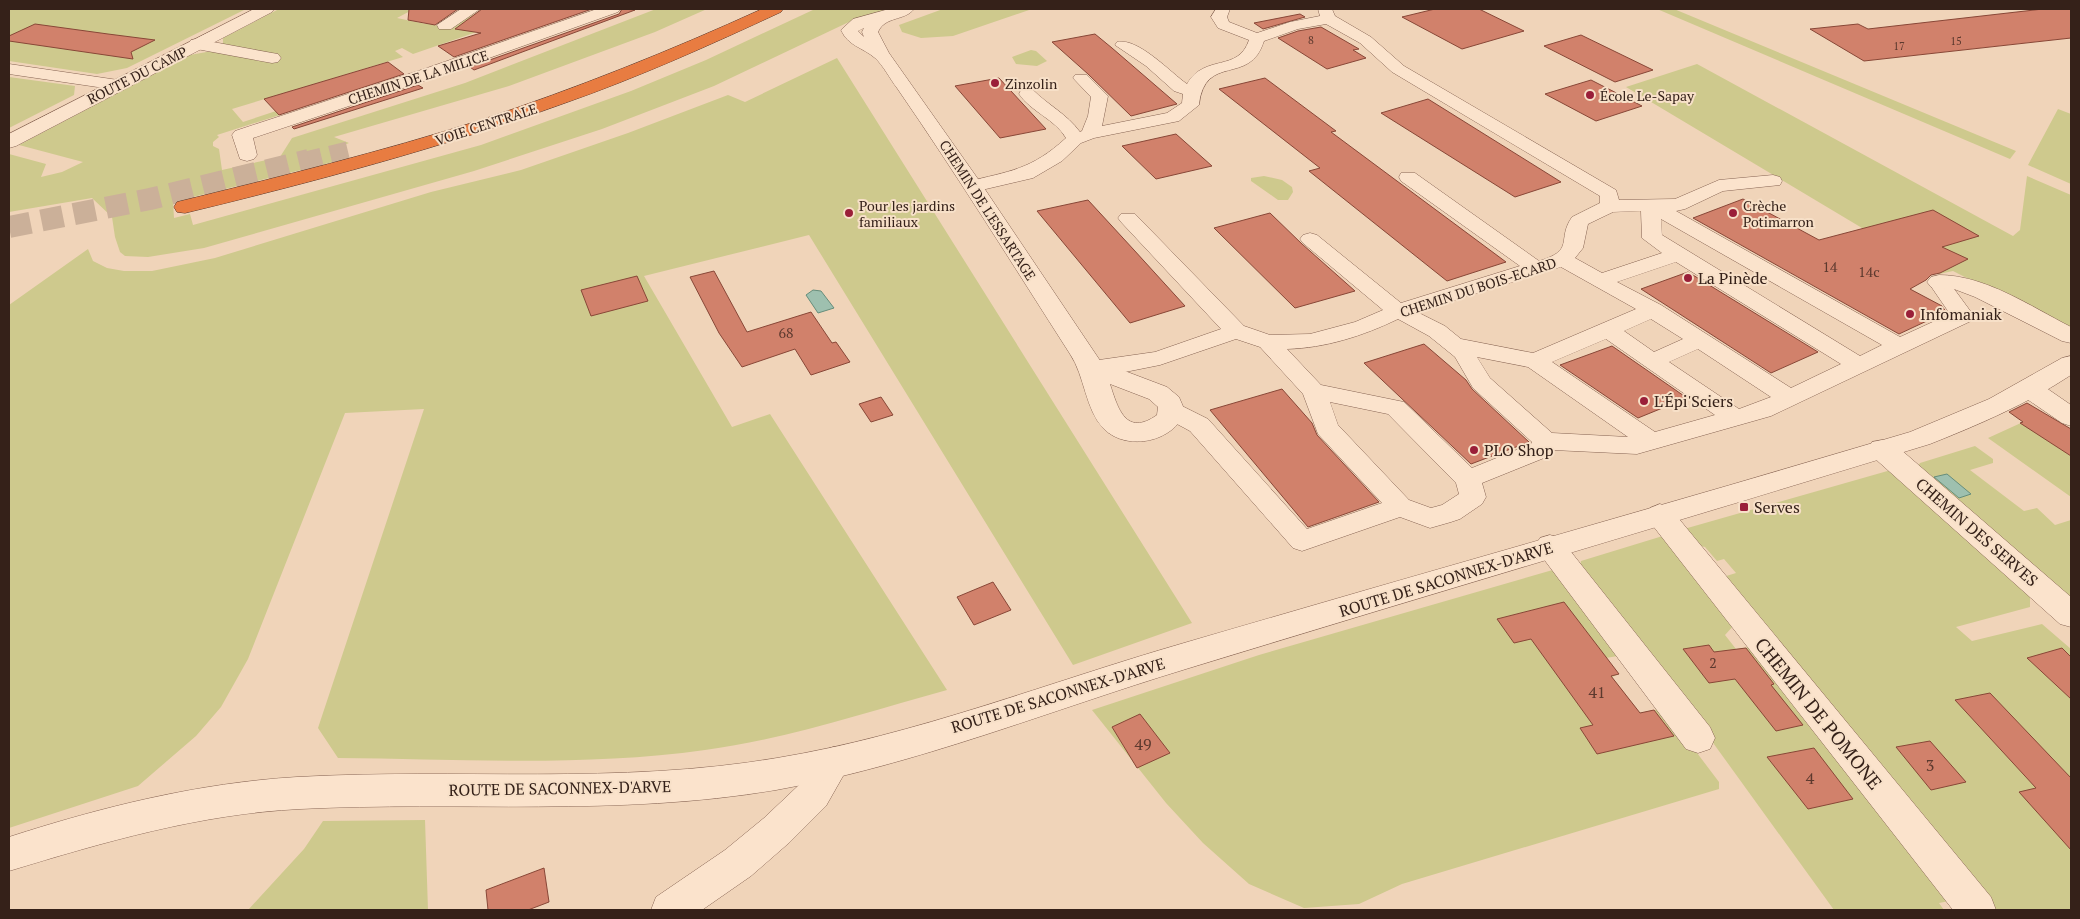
<svg xmlns="http://www.w3.org/2000/svg" width="2080" height="919" font-family="'PT Serif',serif">
  <rect width="100%" height="100%" fill="#f0d4b9"/>
  <path fill="#cec98d" d="M9,9H246L127,68L97,74L9,61Z
    M279,9H414L397,18L426,24L441,15L449,16L434,25L450,28L483,9H543L413,54L402,48L395,51L403,57L232,109L243,122L276,111L280,115L217,135L219,137L213,142V146L219,149L222,170L280,157L292,138L465,83L656,9H707L655,32L509,86L334,137L349,143L339,147L345,159L173,202L174,218L190,214L193,225L481,145L631,91L706,60L815,9H894L851,21L714,86L602,129L474,171L204,248L148,257L125,256L120,252L115,237L112,217L92,198L9,212V154L46,164L41,177L62,172L83,162L19,145L190,55L212,51L223,44V38Z
    M943,9H1032L953,36L921,38L902,32L899,25Z
    M1657,9H1674L2016,151L2010,159Z
    M1031,50L1036,51L1047,61L1037,66L1016,64L1012,57Z
    M837,58L1192,623L1073,665L809,235L644,276L732,427L770,414L947,690C867,712 787,739 705,750C584,767 460,759 338,758L318,728L424,409L345,413L248,659L221,707L196,736L138,786L9,828V305L88,249L93,261L107,268L124,271H152L215,258L431,192L521,170L628,133L728,95L745,102Z
    M1697,64L2013,236L2020,230L2027,176L2071,195V331L1953,271L1939,274L1626,87Z
    M9,77L75,86L74,95L9,128Z
    M2058,109L2071,114V184L2028,165Z
    M1264,176L1282,180L1292,187L1293,192L1288,200H1278L1251,181V178Z
    M2043,413L2049,439L2071,456V497L1988,438Z
    M1975,446L1993,459V463L1970,470L2024,511L2037,508L2055,525L2071,520V601L1917,468L1920,463Z
    M1891,470L2030,591V607L1956,627L1972,641L2042,624L2071,649V910H1992L1723,577L1736,573L1724,559L1717,561L1705,547L1696,545L1684,529Z
    M1666,535L1735,624L1725,635L1736,649L1750,647L1954,900L1939,903L1944,910H1834L1690,711L1579,572L1581,561Z
    M1556,569L1623,655L1606,658L1619,674L1612,677L1640,713L1663,708L1719,782V789L1402,884L1359,904L1304,908L1249,884L1203,843L1166,803L1092,710L1259,655Z
    M425,820L428,910H248L304,849L323,821Z"/>
  <path fill="#9ec0af" stroke="#668d7b" d="M813,290L821,291L834,308L818,313L806,295Z
    M1947,474L1971,494L1959,498L1934,477Z"/>
  <path fill="#d1816b" stroke="#884737" d="M409,9H458L435,25L408,20Z
    M482,9H592L454,57L438,46L481,33L455,29Z
    M622,9L635,10L474,70L470,67L619,14Z
    M1435,9H1479L1524,31L1462,49L1402,17Z
    M2043,9H2071V38L1864,61L1810,29L1858,24L1868,29Z
    M1300,14L1305,17L1263,29L1254,23Z
    M35,24L108,34L155,40L131,52L133,59L9,41V36Z
    M1321,27L1359,49L1353,50L1366,58L1327,69L1278,38L1298,31Z
    M1095,34L1112,48L1177,104L1131,116L1088,74L1052,42Z
    M1581,35L1653,70L1615,82L1544,46Z
    M388,62L404,74L279,115L264,99Z
    M999,78L1046,129L1000,138L955,86Z
    M1265,78L1336,131L1331,132L1506,262L1447,281L1309,171L1320,168L1219,89Z
    M1591,80L1642,106L1596,121L1545,94Z
    M418,85L423,88L294,129L292,127Z
    M1428,99L1561,182L1515,197L1381,113Z
    M1176,134L1212,166L1156,179L1122,146Z
    M1743,199L1819,240L1933,210L1979,236L1942,247L1968,259L1940,273L1931,275L1926,280L1910,289L1942,306L1946,312L1899,334L1693,218Z
    M1088,200L1134,250L1185,306L1130,323L1037,211Z
    M1270,213L1302,244L1355,291L1295,308L1214,228Z
    M714,271L747,332L811,312L832,343L836,342L850,362L811,375L795,349L742,367L719,333L690,277Z
    M1688,272L1818,352L1771,373L1641,289Z
    M637,276L648,301L591,316L581,290Z
    M1424,344L1466,380L1472,389L1529,442L1471,464L1364,363Z
    M1612,346L1687,398L1638,418L1560,365Z
    M1282,389L1312,423L1317,435L1379,502L1308,527L1210,410Z
    M881,397L893,415L871,422L859,404Z
    M2027,403L2071,429V456L2020,423L2023,422L2009,412Z
    M993,582L1011,610L974,625L957,597Z
    M1564,602L1619,674L1611,676L1640,713L1654,710L1674,736L1597,754L1580,728L1593,725L1531,639L1514,643L1497,619Z
    M1709,645L1714,652L1746,648L1774,684L1771,685L1803,725L1776,731L1735,679L1709,683L1683,649Z
    M2062,648L2071,657V699L2027,658Z
    M1990,693L2071,778V850L2019,792L2036,788L1955,700Z
    M1140,714L1170,753L1137,768L1112,727Z
    M1930,741L1966,782L1931,790L1896,747Z
    M1814,748L1853,799L1808,809L1767,757Z
    M544,868L549,902L528,910H488L486,890Z"/>
  <g fill="none" stroke-linecap="round" stroke-linejoin="round">
    <path stroke="#cbb099" stroke-width="18" stroke-dasharray="18 9" stroke-linecap="butt" d="M304,161L350,150"/>
    <path stroke="#cbb099" stroke-width="22" stroke-dasharray="22 11" stroke-linecap="butt" d="M9,227L150,199L309,160"/>
    <g stroke="#876453" stroke-width="1">
      <path id="pedestrian" d="M1216,9H1230L1227,17L1229,22L1257,33L1290,22L1320,16L1318,9H1332L1335,16L1371,37L1404,66L1616,190L1619,200L1675,199L1719,180L1773,175L1780,177L1782,181L1780,185L1723,191L1685,209L1676,211L1900,337L1950,314L1928,282L1932,278L1939,276L1946,278L1974,316L1971,321L1771,416L1637,454L1553,450L1549,456L1482,483L1486,497L1482,504L1460,519L1451,522L1430,528L1400,517L1302,551L1293,548L1190,431L1164,417L1160,411L1164,405L1172,403L1180,405L1208,419L1307,529L1382,503L1318,434L1303,394L1260,347L1236,339L1160,365L1125,372L1092,375L1084,373L1081,368L1084,363L1092,361L1155,352L1221,329L1121,222L1118,218L1121,214H1135L1244,326L1270,335L1310,334L1355,322L1383,310L1303,243L1300,239L1303,235L1310,233L1317,235L1401,303L1520,266L1401,181L1399,177L1401,173H1415L1539,261C1576,250 1556,240 1572,217L1600,203V196L1392,72L1360,43L1326,24L1298,29L1264,41C1250,87 1205,52 1199,105L1179,121L1094,138L1081,143L1062,161L1033,178L973,192L966,190L964,186L966,182C1010,171 1031,170 1066,138C1055,119 1031,112 1019,94L1021,90H1033C1048,105 1067,114 1080,132L1082,131L1088,116L1091,97L1073,78L1075,75H1087L1108,96L1102,126L1167,113L1182,103L1183,94L1174,91L1146,66L1115,45L1117,42C1138,37 1171,73 1187,84C1205,53 1238,73 1249,40L1218,28L1211,17ZM1641,211L1642,238L1662,253L1602,273L1575,258L1583,248L1588,224L1613,212ZM1661,219L1882,345L1860,356L1662,235ZM1676,262L1841,364L1791,388L1661,305L1617,282ZM1561,267L1636,309L1533,353L1461,339L1445,326L1417,312ZM1398,319L1429,336L1455,357L1473,388L1532,442L1531,444L1472,468L1404,402L1321,385L1287,349C1325,348 1363,336 1398,319ZM1651,319L1683,339L1654,352L1624,331ZM1606,339L1715,415L1655,432L1552,362ZM1698,349L1771,397L1739,409L1669,362ZM1477,357L1528,367L1628,437L1552,433L1490,378ZM1330,402L1388,414L1456,483L1459,494L1442,505L1431,508L1409,500L1338,425Z"/>
    </g>
    <g stroke="#876453" stroke-width="1">
      <path id="minor" d="M461,9H480L451,29H439L437,25Z
        M597,9H620L618,12L436,77L253,138L257,155L254,159L247,161L240,159L232,135L235,131L424,69Z
        M889,9H914C905,21 885,16 878,32L889,53L978,179L1101,362L1167,387L1179,397L1185,411C1175,442 1127,452 1104,429C1085,410 1085,376 1070,354C1013,265 957,175 897,88C890,79 883,65 875,58C862,47 848,46 841,30L853,19ZM864,28L862,32L864,37L858,31ZM1110,384L1149,399L1158,407L1157,415C1126,437 1118,409 1110,384Z
        M197,39L272,53L278,54L281,58L278,62L272,63L191,48L188,44L191,40Z
        M9,64L118,80L124,81L127,85L124,89L118,90L9,74Z
        M1939,275C1985,275 2030,306 2071,327V343L2062,341L1975,297L1954,289L1931,287L1927,282L1931,277Z
        M2030,381L2039,383L2071,405V426L2062,423L2021,395L2017,389L2021,383Z
        M1882,440L1892,442L2071,597V627L2060,624L1872,456L1868,449L1872,442Z
        M1660,504L1670,508L1991,897L1996,910H1953L1650,522L1646,515L1650,508Z
        M1550,535L1560,538L1710,727L1715,738L1710,749L1698,753L1686,749L1540,554L1535,546L1540,538Z
        M834,747L846,751L851,762L826,806L790,842L751,876L702,910H651L656,897L725,850L764,818L800,784L822,751Z"/>
    </g>
    <g stroke="#876453" stroke-width="1">
      <path id="tertiary" d="M254,9H274L272,12L16,146L9,148V134Z
        M2071,356V375C2027,404 1978,425 1930,444C1682,520 1434,593 1186,669C1051,710 916,765 776,790C618,817 459,801 300,809C200,814 104,842 9,871V837C102,807 198,783 297,777C457,768 618,785 777,758C916,735 1049,682 1184,643C1426,572 1669,504 1910,432L1989,399L2062,358Z"/>
    </g>
    <g stroke="#543328" stroke-width="1">
      <path id="motorway" d="M762,9H783L781,12C710,45 639,77 565,103C441,148 313,182 185,213L177,212L174,207L177,202C279,177 381,152 481,120C577,88 670,51 762,9Z"/>
    </g>
    <use href="#pedestrian" fill="#fbe3cc" fill-rule="evenodd"/>
    <use href="#minor" fill="#fbe3cc" fill-rule="evenodd"/>
    <use href="#tertiary" fill="#fbe3cc" fill-rule="evenodd"/>
    <use href="#motorway" fill="#e87c41" fill-rule="evenodd"/>
  </g>
  <g fill="#9a1f39" stroke="#f7e0c8" stroke-width="2">
    <circle cx="995" cy="83" r="5"/>
    <circle cx="1590" cy="95" r="5"/>
    <circle cx="849" cy="213" r="5"/>
    <circle cx="1733" cy="213" r="5"/>
    <circle cx="1688" cy="278" r="5"/>
    <circle cx="1910" cy="314" r="5"/>
    <circle cx="1644" cy="401" r="5"/>
    <circle cx="1474" cy="450" r="5"/>
    <rect x="1739" y="502" width="10" height="10" rx="2.5"/>
  </g>
  <g text-anchor="middle" dominant-baseline="central" stroke-width="4" stroke-linejoin="round" paint-order="stroke">
    <g font-size="11" fill="#5c392e">
      <text x="1311" y="40">8</text>
      <text x="1956" y="41">15</text>
      <text x="1899" y="46">17</text>
    </g>
    <g font-size="14" fill="#352119" stroke="#f7e0c8">
      <text transform="translate(137 75) rotate(-27)">ROUTE DU CAMP</text>
      <text transform="translate(418 77) rotate(-18)">CHEMIN DE LA MILICE</text>
      <text transform="translate(486 124) rotate(-18)">VOIE CENTRALE</text>
      <text transform="translate(988 210) rotate(57)">CHEMIN DE L'ESSARTAGE</text>
      <text transform="translate(1478 287) rotate(-18)">CHEMIN DU BOIS-ECARD</text>
    </g>
    <g font-size="14" fill="#352119" stroke="#f7e0c8" text-anchor="start">
      <text x="1005" y="83">Zinzolin</text>
      <text x="1600" y="95">École Le-Sapay</text>
      <text x="859" y="205">Pour les jardins<tspan x="859" dy="16">familiaux</tspan></text>
      <text x="1743" y="205">Crèche<tspan x="1743" dy="16">Potimarron</tspan></text>
    </g>
    <g font-size="14" fill="#5c392e">
      <text x="1830" y="266">14</text>
      <text x="1869" y="271">14c</text>
      <text x="786" y="332">68</text>
      <text x="1713" y="662">2</text>
    </g>
    <g font-size="16" fill="#352119" stroke="#f7e0c8" text-anchor="start">
      <text x="1698" y="278">La Pinède</text>
      <text x="1920" y="314">Infomaniak</text>
      <text x="1654" y="401">L'Épi'Sciers</text>
      <text x="1484" y="450">PLO Shop</text>
      <text x="1754" y="507">Serves</text>
    </g>
    <g font-size="16" fill="#352119" stroke="#f7e0c8">
      <text transform="translate(1977 532) rotate(41)">CHEMIN DES SERVES</text>
      <text transform="translate(1446 579) rotate(-17)">ROUTE DE SACONNEX-D'ARVE</text>
      <text transform="translate(1058 695) rotate(-17)">ROUTE DE SACONNEX-D'ARVE</text>
      <text transform="translate(560 788) rotate(-1)">ROUTE DE SACONNEX-D'ARVE</text>
    </g>
    <g font-size="16" fill="#5c392e">
      <text x="1597" y="692">41</text>
      <text x="1143" y="744">49</text>
      <text x="1930" y="765">3</text>
      <text x="1810" y="778">4</text>
    </g>
    <g font-size="19" fill="#352119" stroke="#f7e0c8">
      <text transform="translate(1819 713) rotate(51)">CHEMIN DE POMONE</text>
    </g>
  </g>
  <rect width="2080" height="919" fill="none" stroke="#352119" stroke-width="20"/>
</svg>
